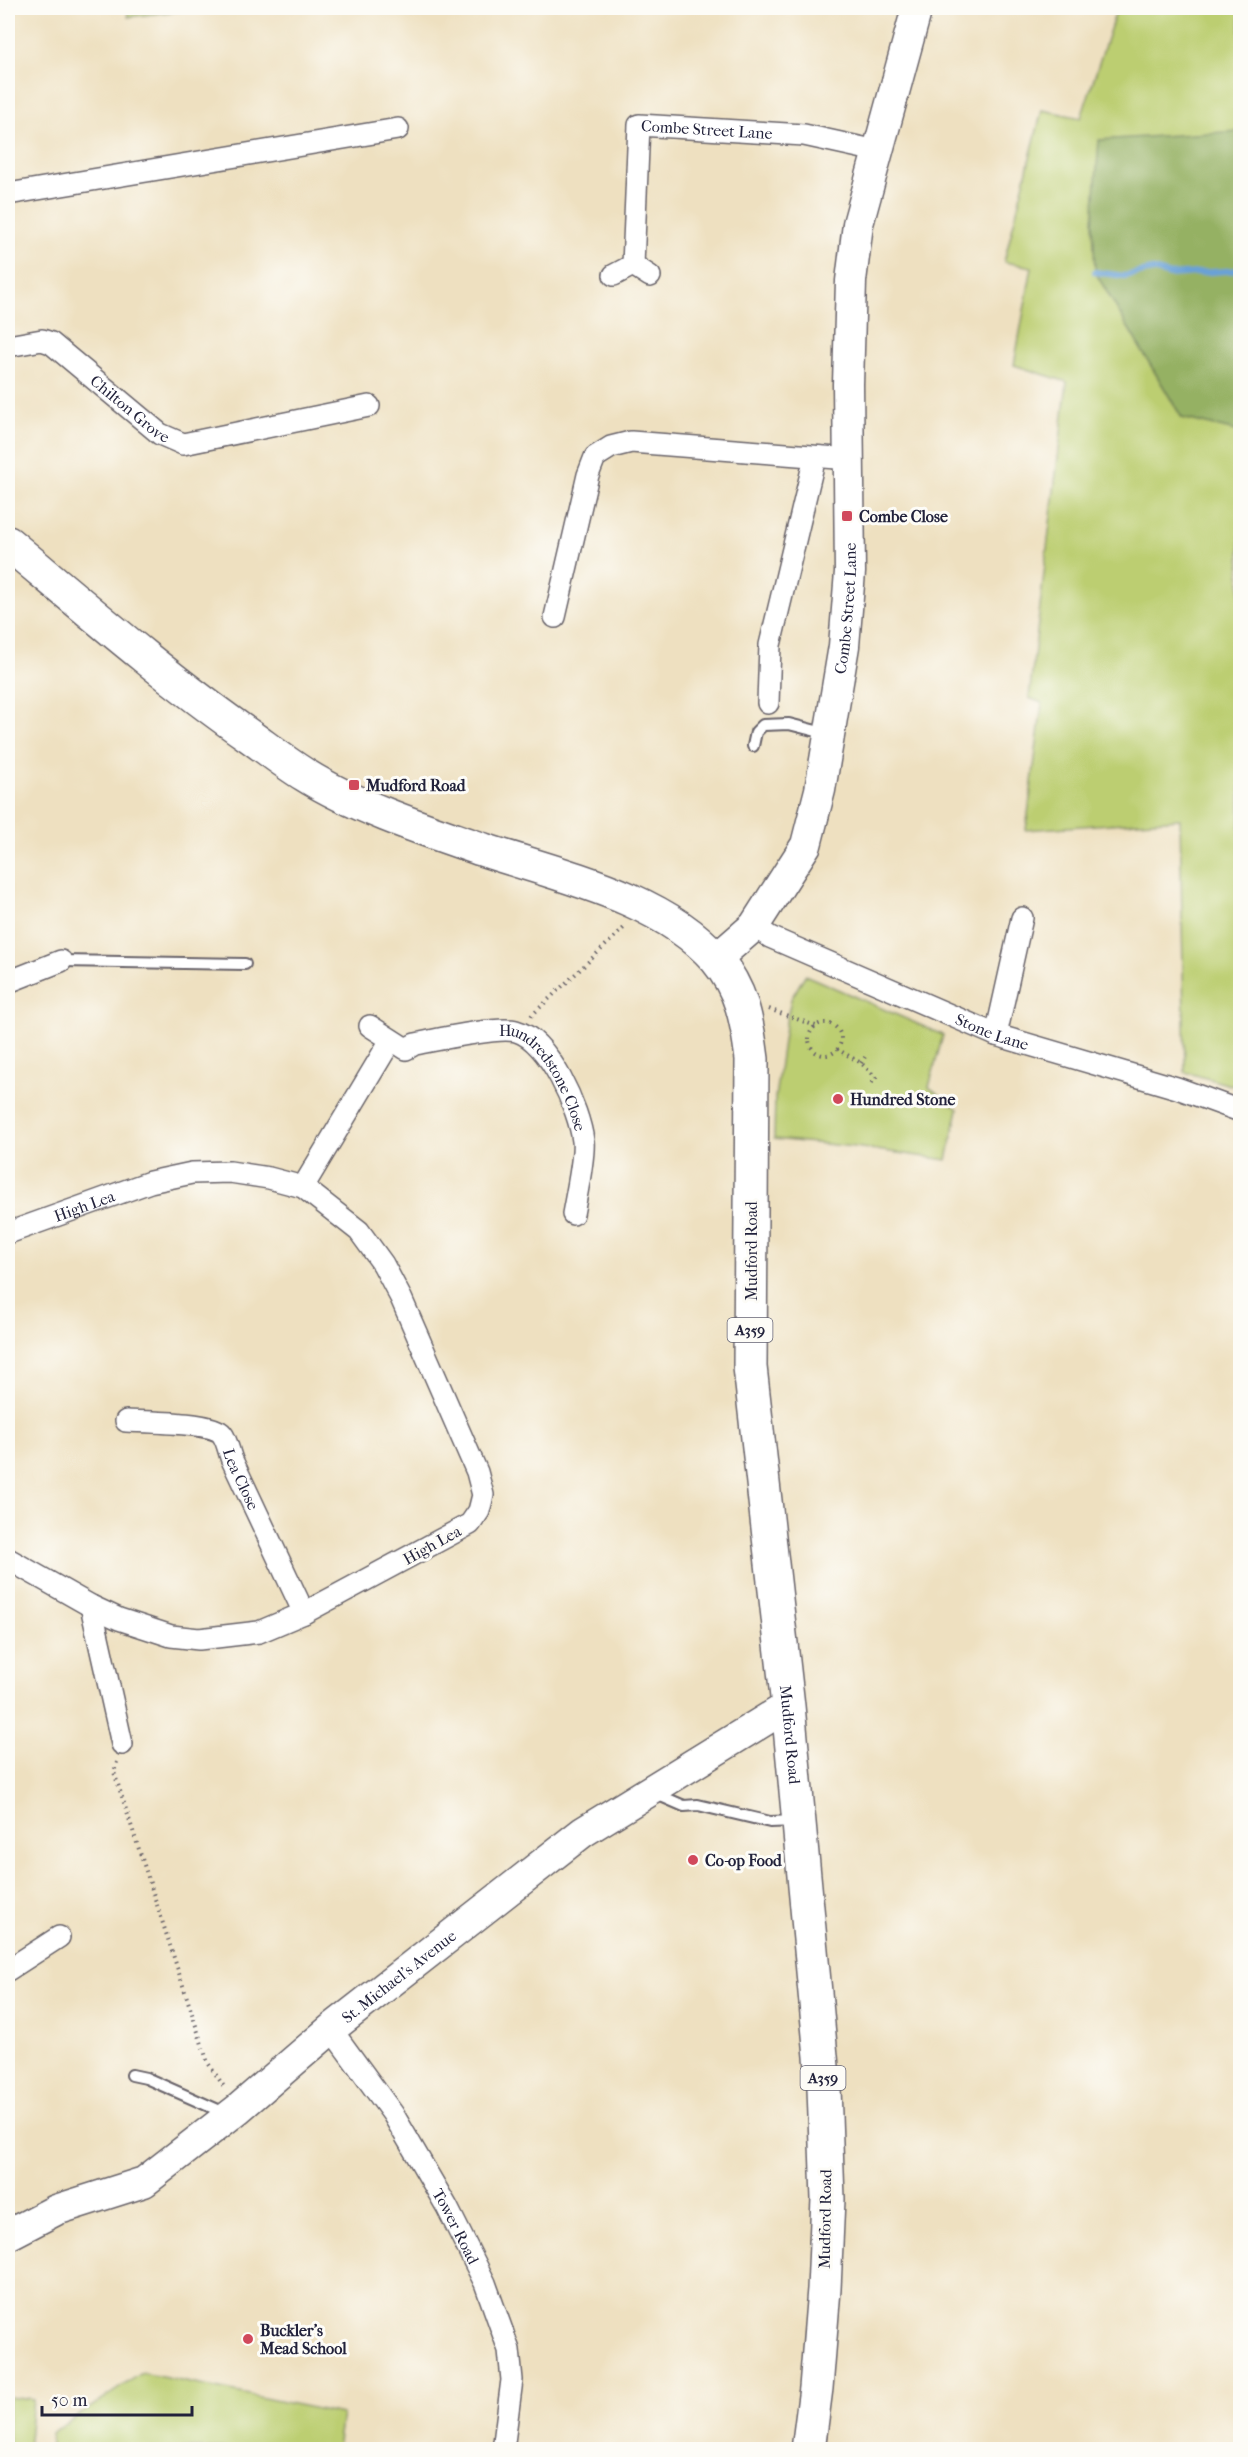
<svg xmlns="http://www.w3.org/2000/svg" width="1248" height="2457" font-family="'IM FELL French Canon',serif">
  <rect width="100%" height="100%" fill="#fdfcf7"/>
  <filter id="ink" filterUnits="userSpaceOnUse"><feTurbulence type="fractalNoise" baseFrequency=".0167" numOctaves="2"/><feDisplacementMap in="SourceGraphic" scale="12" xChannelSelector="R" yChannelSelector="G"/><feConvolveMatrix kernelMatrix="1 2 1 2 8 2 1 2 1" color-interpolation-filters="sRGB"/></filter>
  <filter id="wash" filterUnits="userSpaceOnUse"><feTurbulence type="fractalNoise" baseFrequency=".008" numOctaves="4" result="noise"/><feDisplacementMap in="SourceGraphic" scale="24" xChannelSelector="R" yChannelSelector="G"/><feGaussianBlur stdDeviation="1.35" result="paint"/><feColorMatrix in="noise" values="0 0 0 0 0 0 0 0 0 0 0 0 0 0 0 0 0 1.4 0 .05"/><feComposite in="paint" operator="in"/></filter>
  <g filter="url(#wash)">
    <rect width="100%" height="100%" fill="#eee0c0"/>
    <path fill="#bcce71" stroke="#6f7856" stroke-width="1.5" d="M127,8H204L128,17Z
      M1117,8H1240V1088L1185,1072L1180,819L1026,830L1042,703L1029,698L1067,382L1014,365L1032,267L1004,262L1042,110L1081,118Z
      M805,975L943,1035L929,1087L958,1109L947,1160L855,1147L774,1139L775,1098L785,1027L791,999Z
      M142,2373L342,2414L337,2449H50L52,2433Z
      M8,2397L33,2400L28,2449H8Z"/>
    <path fill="#95b163" stroke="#5c6a4f" stroke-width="1.5" d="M1240,131V432L1182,418L1095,272L1093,223L1099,140Z"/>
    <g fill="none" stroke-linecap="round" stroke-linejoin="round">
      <path stroke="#69a1d7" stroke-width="6" d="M1095,272L1124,276L1153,270L1170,275L1240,270"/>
    </g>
  </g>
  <g filter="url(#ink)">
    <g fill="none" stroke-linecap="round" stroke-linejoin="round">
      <g stroke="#69646a" stroke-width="14">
        <path id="lane" d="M753,746L756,732L763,725L789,724L828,734
          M61,961L245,964
          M654,1793L684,1806L698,1805L770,1822L795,1821
          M132,2075L146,2078L227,2114"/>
      </g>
      <g stroke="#69646a" stroke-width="24">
        <g id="street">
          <path d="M8,194L398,129"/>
          <path id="s1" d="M633,265L639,125L804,135L877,151"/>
          <path d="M614,275L633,265L650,276"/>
          <path id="s2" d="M8,346L42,340L51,343L160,434L183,444L369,406"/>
          <path d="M555,617L588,475L595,457L611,447L631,442L850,459"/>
          <path d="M768,703L770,645L815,457"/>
          <path id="s3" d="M754,926L770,937L996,1035L1177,1088L1240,1111"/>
          <path d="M8,982L61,961"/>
          <path id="s4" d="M370,1026L406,1049L415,1044C436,1040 498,1026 516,1031C549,1040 579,1109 583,1141C585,1156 576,1197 573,1214"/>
          <path d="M996,1035L1022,918"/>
          <path d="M303,1187L391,1040"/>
          <path id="s5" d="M8,1233L150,1182L192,1173L230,1172L269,1178L303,1187L359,1231L383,1264L401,1298L477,1472L483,1495L479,1511L470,1524L304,1613L259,1632L199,1639L171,1636L119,1619L91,1606L8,1559"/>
          <path id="s6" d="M126,1421C143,1422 213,1422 222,1434C227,1440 229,1453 232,1460L304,1613"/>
          <path d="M91,1606L122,1744"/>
          <path d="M8,1970L59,1937"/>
          <path id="s7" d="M331,2029L393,2114L447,2207L485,2283L509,2350L512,2380L503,2450"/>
        </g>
      </g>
      <g stroke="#69646a" stroke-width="33">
        <g id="secondary">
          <path id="s8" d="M716,959L754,926L806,845L820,790L844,646L850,572L848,384L851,281L858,224L917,8"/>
          <path id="s9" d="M8,2235L56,2210L144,2182L238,2109L331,2029L583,1832L788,1706"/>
        </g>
      </g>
      <g stroke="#69646a" stroke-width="36">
        <g id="primary">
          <path id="s10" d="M8,543C88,610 165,677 251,737C269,750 287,764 305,775C356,807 426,830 484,850C559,875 662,897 716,959C742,990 747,1020 752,1059L750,1367L788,1706L824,2088L828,2199L824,2289L816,2388L808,2450"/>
        </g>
      </g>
      <path stroke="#69646a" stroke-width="4" stroke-dasharray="1.5 4.5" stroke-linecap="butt" d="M769,1009L816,1026
        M531,1016L626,926
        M809 1039a16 16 0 1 1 32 0a16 16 0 1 1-32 0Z
        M837,1049L861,1063L876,1077L871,1084
        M861,1063L865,1057
        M117,1762L114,1772L208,2063L225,2088"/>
      <use href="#lane" stroke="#fff" stroke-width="10"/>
      <use href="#street" stroke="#fff" stroke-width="21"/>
      <use href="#secondary" stroke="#fff" stroke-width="30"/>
      <use href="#primary" stroke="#fff" stroke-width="33"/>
    </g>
  </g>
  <g fill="#d1495b" stroke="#fdfcf7" stroke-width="2">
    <rect x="841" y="510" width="12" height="12" rx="3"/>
    <rect x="348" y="779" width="12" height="12" rx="3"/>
    <circle cx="838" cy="1099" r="6"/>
    <circle cx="693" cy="1860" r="6"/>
    <circle cx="248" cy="2339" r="6"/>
  </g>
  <g text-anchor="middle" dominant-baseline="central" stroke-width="6" stroke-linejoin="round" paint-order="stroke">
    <g fill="#fdfcf7" stroke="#646373" stroke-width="1.5">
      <rect x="727.5" y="1318" width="45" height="24" rx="4.5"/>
      <rect x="800.5" y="2066" width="45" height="24" rx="4.5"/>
    </g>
    <g font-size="15" font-weight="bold" fill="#22223b">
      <text x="750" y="1330">A359</text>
      <text x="823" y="2078">A359</text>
    </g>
    <g font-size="16" fill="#22223b" stroke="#fdfcf7">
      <text stroke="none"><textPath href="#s1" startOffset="208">Combe Street Lane</textPath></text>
      <text stroke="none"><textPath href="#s2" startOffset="147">Chilton Grove</textPath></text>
      <text stroke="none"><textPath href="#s8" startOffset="387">Combe Street Lane</textPath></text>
      <text stroke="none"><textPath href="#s3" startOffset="261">Stone Lane</textPath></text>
      <text stroke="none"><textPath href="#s4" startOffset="208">Hundredstone Close</textPath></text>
      <text stroke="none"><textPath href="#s5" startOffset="81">High Lea</textPath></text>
      <text transform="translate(751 1251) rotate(-90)">Mudford Road</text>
      <text stroke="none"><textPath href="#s6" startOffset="147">Lea Close</textPath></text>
      <text transform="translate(432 1545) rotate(-29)">High Lea</text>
      <text stroke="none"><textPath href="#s10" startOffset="1617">Mudford Road</textPath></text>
      <text stroke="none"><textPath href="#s9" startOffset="474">St. Michael's Avenue</textPath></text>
      <text transform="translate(825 2219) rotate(-89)">Mudford Road</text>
      <text stroke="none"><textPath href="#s7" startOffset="234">Tower Road</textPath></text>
    </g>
    <g font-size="16" font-weight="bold" fill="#22223b" stroke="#fdfcf7" text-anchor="start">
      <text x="859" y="516">Combe Close</text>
      <text x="366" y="785">Mudford Road</text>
      <text x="850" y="1099">Hundred Stone</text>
      <text x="705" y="1860">Co-op Food</text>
      <text x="260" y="2330">Buckler's<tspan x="260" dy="18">Mead School</tspan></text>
    </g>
  </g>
  <rect width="1248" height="2457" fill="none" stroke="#fdfcf7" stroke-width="30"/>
  <path d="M42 2406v9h150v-9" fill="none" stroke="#22223b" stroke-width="3"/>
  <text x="51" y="2406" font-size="18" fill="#22223b" stroke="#fdfcf7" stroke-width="4.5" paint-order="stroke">50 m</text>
</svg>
